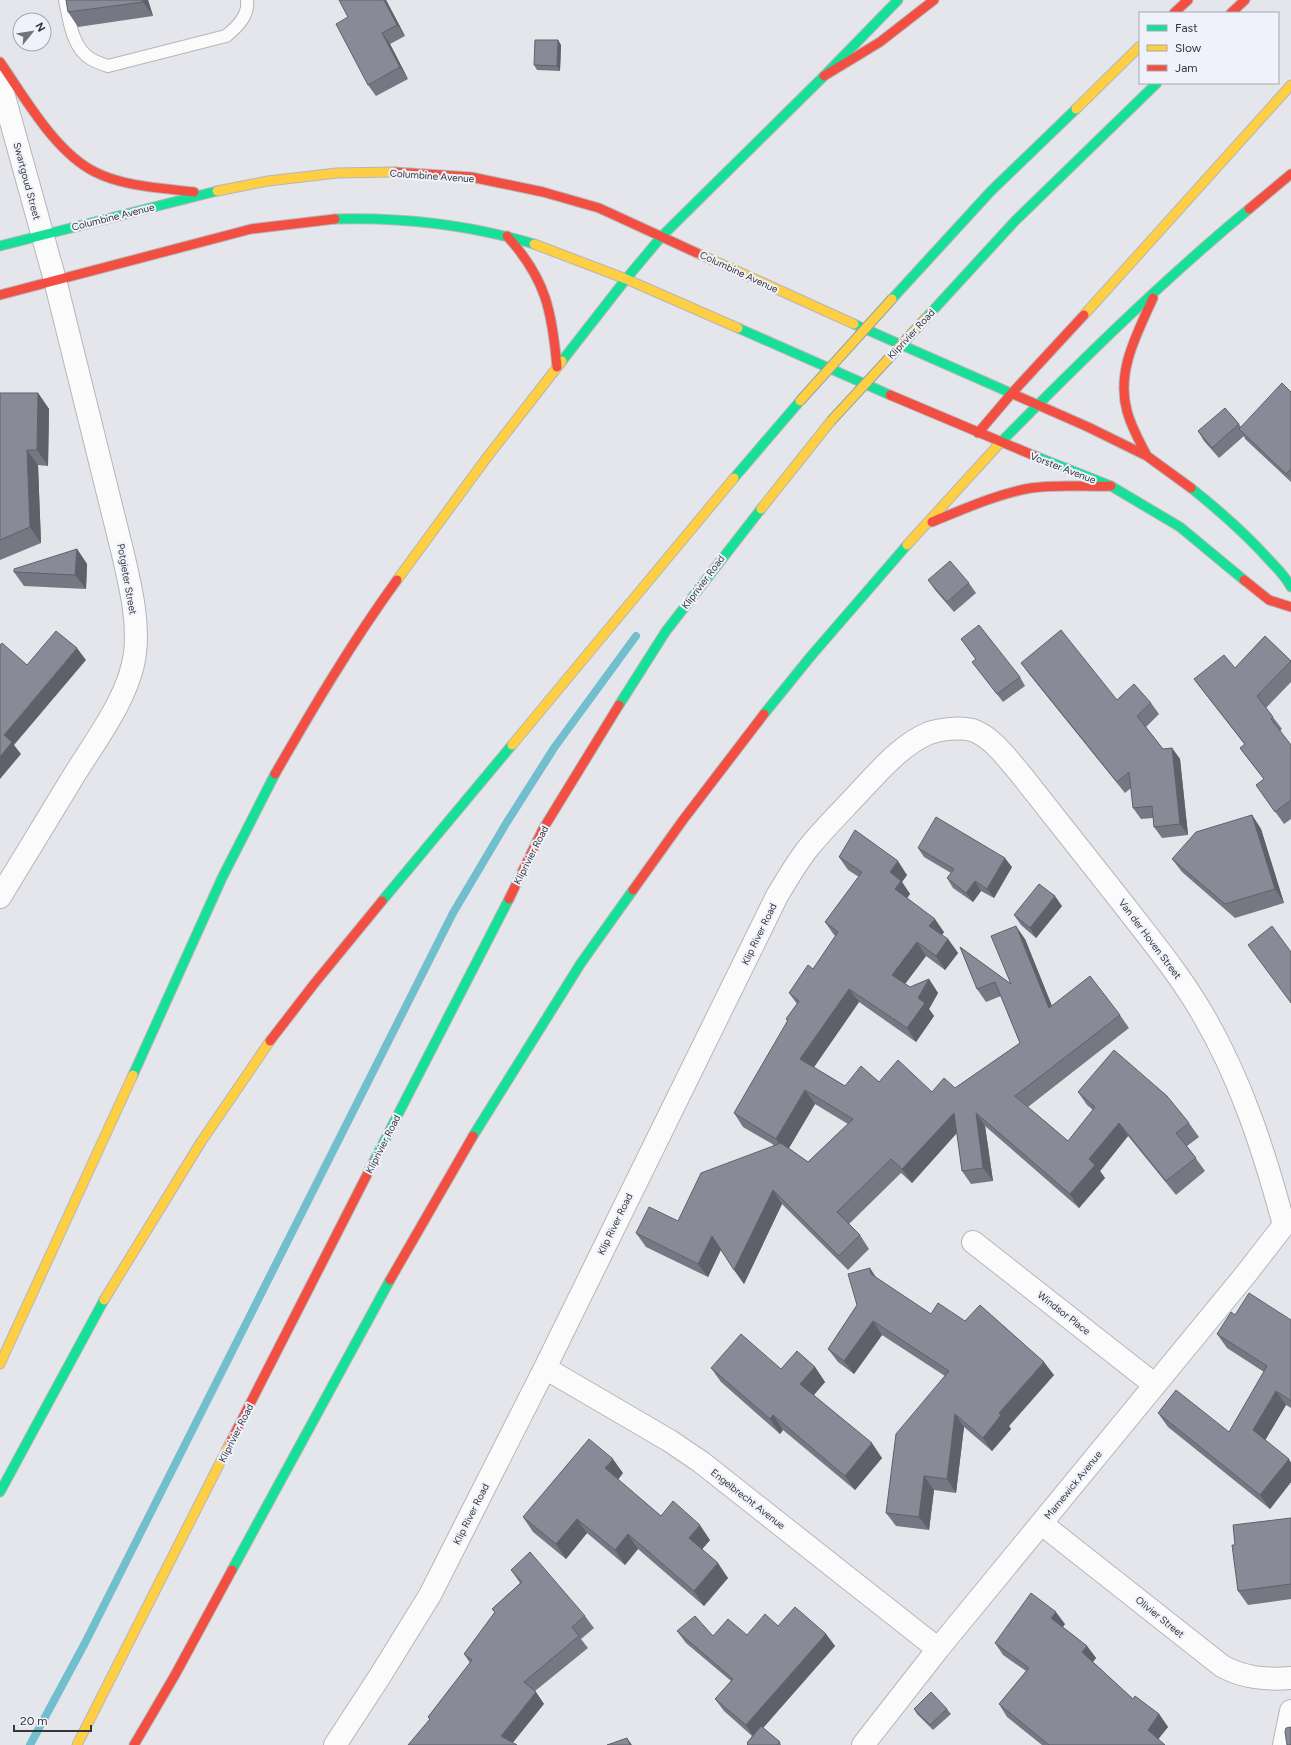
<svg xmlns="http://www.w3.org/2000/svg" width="1291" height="1745" font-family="Figtree,sans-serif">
  <rect width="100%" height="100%" fill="#e5e6eb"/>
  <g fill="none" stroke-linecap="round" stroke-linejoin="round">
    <path stroke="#71bfce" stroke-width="8" d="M30,1745L85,1643L453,913L507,822L554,748L636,636"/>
    <g stroke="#b5b6ba" stroke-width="14">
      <path id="lane" d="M65,0C69,19 72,48 91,59C96,62 102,64 108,66L226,36C237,27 249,16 247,0"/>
    </g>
    <g stroke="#b5b6ba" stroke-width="24">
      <path id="street" d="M0,82L55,280L123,554C130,585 139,620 135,653C130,696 95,741 73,777C49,817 24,857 0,897
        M973,1242L1155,1385
        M545,1368L670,1441L701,1462L938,1649
        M1042,1524L1222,1666C1244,1678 1266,1680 1291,1678
        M335,1745L380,1676L430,1595L545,1368L777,896C787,879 797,862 809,847C826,826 846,807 864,787C883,767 903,744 929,733C941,729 960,727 972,730C991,736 1006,757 1019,772C1054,816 1089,861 1124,905C1151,940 1180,975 1202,1013C1241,1079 1264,1151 1284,1225
        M863,1745L938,1649L1246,1274L1284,1225
        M1284,1745L1291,1711"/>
    </g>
    <g stroke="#b5b6ba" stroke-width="11">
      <path id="fast" d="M335,219C402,217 470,225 534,244
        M0,246L217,191
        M626,279L662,236L824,76L898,0
        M892,299L991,191L1076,109
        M926,318L1015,221L1157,83
        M854,324L1013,394
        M738,328L890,395
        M562,361L626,279
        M1000,443C1080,362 1161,282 1249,209
        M1035,456L1111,486L1180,527L1244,580
        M734,478L800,401
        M1191,488C1220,511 1247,535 1272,563C1279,570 1286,578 1291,587
        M619,705L666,631L761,509
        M764,714L811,656L907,545
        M382,901L512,745
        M133,1075L222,878L275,774
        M473,1136L581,963L633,890
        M373,1163L509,899
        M0,1492L104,1300
        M232,1570L390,1280"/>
    </g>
    <g stroke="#b5b6ba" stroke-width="11">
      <path id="slow" d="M1076,109L1140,46
        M217,191L268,181L337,173L395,172
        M534,244L626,279L738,328
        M697,253L854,324
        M1084,315L1291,85
        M761,509L831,421
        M907,545L1000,443
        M397,580L485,460L562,361
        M512,745L734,478
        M104,1300L201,1142L270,1041
        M0,1364L133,1075
        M77,1745L230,1443"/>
    </g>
    <g stroke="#b5b6ba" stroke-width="11">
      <path id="jam" d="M1174,13L1188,0
        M1231,13L1245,0
        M0,62C25,98 55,152 95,172C125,187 162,188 194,192
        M824,76L880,42L934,0
        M395,172L471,177L543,192L599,208L697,253
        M1249,209L1291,174
        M507,236C546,279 552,311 557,367
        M0,295L251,229L335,219
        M1013,394L1088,427L1147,456L1191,488
        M890,395L1035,456
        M978,433L1012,393L1084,315
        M1147,456C1140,442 1131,427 1127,411C1116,371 1137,334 1153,298
        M932,522C964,509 997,494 1031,488C1057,484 1084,487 1111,486
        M1244,580L1269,600L1291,607
        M275,774C313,708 352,642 397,580
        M633,890L683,820L764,714
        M509,899L543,829L619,705
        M270,1041L314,984L382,901
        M390,1280L473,1136
        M230,1443L373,1163
        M134,1745L175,1675L232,1570"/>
    </g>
    <use href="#lane" stroke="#fbfbfc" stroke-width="12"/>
    <use href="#street" stroke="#fbfbfc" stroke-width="22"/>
    <use href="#fast" stroke="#16e098" stroke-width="9"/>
    <use href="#slow" stroke="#ffcf43" stroke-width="9"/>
    <use href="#jam" stroke="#f24e42" stroke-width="9"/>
    <g stroke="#8fa5a5" stroke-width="11" stroke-linecap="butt">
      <path id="slow-bridge" d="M800,401L892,299
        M831,421L926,318"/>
    </g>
    <use href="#slow-bridge" stroke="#ffcf43" stroke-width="9"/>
  </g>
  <path fill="#757782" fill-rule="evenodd" d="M148,0L153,16L78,27L68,12Z
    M386,0L405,36L390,44L408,79L376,96L368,85L348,17Z
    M558,40L561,45L560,71L537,70L534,65Z
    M1291,392V482L1245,439L1244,436L1219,458L1204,441L1198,431L1239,424L1241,427Z
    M0,393H38L49,409L48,466L38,465L41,543L0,560Z
    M77,549L87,564L86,589L24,586L14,572Z
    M928,580L969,583L976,593L954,612L935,590Z
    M1265,636L1291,661V682L1266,708L1282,729L1280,731L1291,745V819L1284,824L1256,785L1264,779L1249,760L1240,748L1245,745L1203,691L1194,679L1235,668Z
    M961,639L1020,677L1025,686L1003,702L972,662L976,660Z
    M1021,663L1117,700L1151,703L1159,714L1146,727L1163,749L1172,748L1180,759L1188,835L1162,838L1154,827L1153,818L1141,819L1133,808L1131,788L1125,793L1029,674Z
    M1252,815L1261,829L1284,903L1235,918L1182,872L1172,859Z
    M918,848L1012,867L994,898L981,891L973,902L953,888L947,878L951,873L924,857Z
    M839,857L907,875L902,882L910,894L907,898L944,932L942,935L948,939L958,953L945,970L926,956L905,984L910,987L929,979L938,993L929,1009L934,1016L916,1042L859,1002L814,1067L845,1086L879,1082L932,1092L955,1088L1020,1043L1001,996L986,1002L977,989L960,947L1011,984L1025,939L1052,1006L1120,1015L1129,1028L1028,1107L1068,1141L1093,1110L1087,1105L1078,1092L1189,1123L1199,1137L1187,1146L1205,1171L1176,1195L1128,1136L1100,1171L1105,1178L1079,1208L985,1126L993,1181L971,1184L962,1171L957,1133L912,1183L901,1173L849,1224L860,1235L869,1249L848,1270L782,1204L744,1284L721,1250L708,1277L646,1247L636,1233L678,1221L774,1145L743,1127L734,1113L788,1021L786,1019L797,1004L789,993L813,969L836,936L834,935L825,922L859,877L848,870ZM815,1104L848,1124L808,1162L789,1148Z
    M1062,906L1036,938L1021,925L1014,915Z
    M876,1278L931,1314L965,1321L1054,1375L1009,1426L1011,1429L992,1451L964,1427L956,1493L934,1490L929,1530L896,1526L886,1513L945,1376L882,1335L854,1374L838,1362L828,1349L857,1305Z
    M1235,1315L1291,1320V1408L1286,1405L1265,1440L1291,1463V1482L1270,1509L1168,1427L1158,1413L1229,1432L1264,1372L1227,1348L1217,1334Z
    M815,1367L825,1382L814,1395L882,1458L855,1490L783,1430L780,1434L721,1382L711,1368L781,1369Z
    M623,1473L618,1480L661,1516L710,1540L702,1549L728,1578L704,1606L638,1549L625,1565L587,1533L566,1559L533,1532L523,1517Z
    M1291,1518V1599L1248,1605L1238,1591L1235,1545Z
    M511,1570L585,1616L594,1628L581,1639L588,1648L535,1691L544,1704L430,1720L428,1717L470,1663L464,1654L495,1613L492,1609L520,1583Z
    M1065,1624L1063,1627L1087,1646L1096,1658L1093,1662L1133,1699L1159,1714L1168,1727L1158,1739L1165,1745H1042L1007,1717L999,1704L1026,1671L1003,1655L995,1643Z
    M778,1626L826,1634L835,1646L763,1728L780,1742L781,1745H747L748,1744L747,1743L752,1736L724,1711L715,1699L731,1681L686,1643L677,1631L713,1636L747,1635Z
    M914,1709H947L951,1714L933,1730L917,1714Z"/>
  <path fill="#5f616a" d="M142,0H148L153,16L143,2Z
    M384,0H386L405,36L397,25Z
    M382,33L390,44L408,79L400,67Z
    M558,40L561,45L560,71L557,66Z
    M38,393L49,409L48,466L37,450Z
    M27,450L38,465L41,543L30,527Z
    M77,549L87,564L86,589L75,575Z
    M77,648L86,660L14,745L21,754L0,779V757L4,735Z
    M1172,748L1180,759L1188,835L1180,824Z
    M1252,815L1261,829L1284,903L1275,889Z
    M1005,858L1012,867L994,898L987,889Z
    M898,861L907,875L902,882L910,894L904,902L895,889L890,872Z
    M975,881L981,891L973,902L966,893Z
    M1055,896L1062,906L1036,938L1030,928Z
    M935,919L944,932L939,939L929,926Z
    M1016,926L1025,939L1058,1021L1049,1008Z
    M948,939L958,953L945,970L936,956Z
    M917,942L926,956L902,988L892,975Z
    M929,979L938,993L929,1009L934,1016L916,1042L907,1028L918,998Z
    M849,989L859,1002L810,1073L800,1059Z
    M805,1090L815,1104L786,1153L776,1139Z
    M954,1113L963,1126L912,1183L902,1169Z
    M976,1113L985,1126L993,1181L983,1168Z
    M1119,1123L1128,1136L1100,1171L1105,1178L1079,1208L1070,1194L1089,1159Z
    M773,1190L782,1204L744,1284L734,1270Z
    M712,1236L721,1249L708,1277L698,1264Z
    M870,1268L879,1282L871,1274Z
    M873,1321L882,1335L854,1374L844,1361Z
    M1044,1362L1054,1375L1009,1426L1011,1429L992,1451L983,1438L999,1413Z
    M815,1367L825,1382L811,1398L800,1384Z
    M1276,1391L1286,1405L1263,1444L1253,1430Z
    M955,1414L964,1427L956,1493L947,1479Z
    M773,1415L783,1430L780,1434L770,1419Z
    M872,1443L882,1458L855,1490L845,1476Z
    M613,1459L623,1473L615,1483L605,1468Z
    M1289,1459L1291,1463V1482L1270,1509L1260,1495Z
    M924,1476L934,1490L929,1530L919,1517Z
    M577,1519L587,1533L566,1559L556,1544Z
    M700,1525L710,1540L699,1553L689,1538Z
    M628,1534L638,1549L625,1565L615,1550Z
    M718,1563L728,1578L704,1606L694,1591Z
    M1056,1612L1065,1624L1060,1630L1051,1618Z
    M826,1634L835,1646L754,1738L746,1725Z
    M1087,1646L1096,1658L1091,1664L1082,1652Z
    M536,1692L544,1704L511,1745L501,1736Z
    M1159,1714L1168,1727L1156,1742L1148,1730Z
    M627,1738L632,1745H630Z"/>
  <path fill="#888a97" stroke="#5f616a" d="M66,0H142L143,2L68,12Z
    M339,0H384L397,25L382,33L400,67L368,85L336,24L348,17Z
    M535,40H558L557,66L534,65Z
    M1282,383L1291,392V469L1286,474L1239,429Z
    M0,393H38L37,450H27L30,527L0,540Z
    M1225,408L1239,424L1212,448L1198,431Z
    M77,549L75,575L14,572V569Z
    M950,561L969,583L947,602L928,580Z
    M979,625L1020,677L997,694L972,662L976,659L961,639Z
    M1061,630L1117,700L1134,684L1151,703L1137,716L1163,749L1172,748L1180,824L1154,827L1152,806L1133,808L1129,772L1117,782L1021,663Z
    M56,631L77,648L4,735L12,742L0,757V645L2,643L27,665Z
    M1265,636L1291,661L1257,696L1273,717L1271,719L1291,745V800L1275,812L1256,785L1264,779L1240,748L1245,744L1194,679L1224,655L1235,668Z
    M1252,815L1275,889L1225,904L1172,859L1196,832Z
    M936,817L1005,858L987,889L975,881L966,893L947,878L954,869L918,848Z
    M855,830L898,861L890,872L901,881L895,889L935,919L929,926L948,939L936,956L917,942L892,975L910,987L929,979L918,998L925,1003L907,1028L849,989L800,1059L845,1086L861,1066L879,1082L898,1060L932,1092L944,1078L955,1088L1020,1043L995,982L977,989L960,947L1011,984L991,936L1016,926L1049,1008L1090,976L1120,1015L1015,1096L1068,1141L1095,1107L1078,1092L1114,1050L1167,1096L1189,1123L1176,1133L1196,1158L1166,1181L1119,1123L1089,1159L1095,1165L1070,1194L976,1113L983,1168L962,1171L954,1113L902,1169L891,1159L837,1212L860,1235L839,1256L773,1190L734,1270L712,1236L698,1264L636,1233L649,1207L678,1221L701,1173L781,1143L808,1162L853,1119L805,1090L776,1139L734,1113L788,1020L786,1019L799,1001L789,993L808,965L813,969L838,932L825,922L862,872L839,857Z
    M1039,884L1055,896L1030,928L1014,915Z
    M1272,926L1291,952V1003L1248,945Z
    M870,1268L871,1274L931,1314L938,1303L965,1321L980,1305L1044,1362L999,1413L1001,1415L983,1438L955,1414L947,1479L924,1476L919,1517L886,1513L896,1434L949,1371L873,1321L844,1361L828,1349L857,1305L848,1274Z
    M1249,1293L1291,1320V1401L1276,1391L1253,1430L1289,1459L1260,1495L1158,1413L1176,1390L1229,1432L1267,1366L1217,1334L1231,1312L1235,1315Z
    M741,1334L781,1369L797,1351L815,1367L800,1384L872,1443L845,1476L773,1415L770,1419L711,1368Z
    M589,1439L613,1459L605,1468L661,1516L673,1501L700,1525L689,1538L718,1563L694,1591L628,1534L615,1550L577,1519L556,1544L523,1517Z
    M1291,1518V1584L1238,1591L1232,1545H1235L1233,1525Z
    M530,1552L585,1616L572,1627L579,1636L524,1682L536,1692L501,1736L517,1745H408L430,1719L428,1717L472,1660L464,1654L495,1612L492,1609L522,1582L511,1570Z
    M1031,1593L1056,1612L1051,1618L1087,1646L1082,1652L1133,1699L1135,1696L1159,1714L1148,1730L1165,1745H1049L999,1704L1029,1668L995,1643Z
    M795,1607L826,1634L746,1725L715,1699L733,1679L677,1631L695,1616L713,1636L728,1619L747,1635L765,1614L778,1626Z
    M931,1692L947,1709L930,1725L914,1709Z
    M761,1726L780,1742L777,1745H747L748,1744L747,1743Z
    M1291,1727V1745H1287L1285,1732L1286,1728Z
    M627,1738L630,1745H607Z"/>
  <g text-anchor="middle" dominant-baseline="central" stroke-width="4" stroke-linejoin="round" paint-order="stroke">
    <g font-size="10" fill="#353639" stroke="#f0f2fb">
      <text transform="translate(432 176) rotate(4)">Columbine Avenue</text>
      <text transform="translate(27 181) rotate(75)">Swartgoud Street</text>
      <text transform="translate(113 217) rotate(-14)">Columbine Avenue</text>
      <text transform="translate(739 272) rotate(25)">Columbine Avenue</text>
      <text transform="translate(911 334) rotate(-47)">Kliprivier Road</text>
      <text transform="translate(1063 468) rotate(21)">Vorster Avenue</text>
      <text transform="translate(127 579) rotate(80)">Potgieter Street</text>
      <text transform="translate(703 582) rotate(-53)">Kliprivier Road</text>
      <text transform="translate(531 855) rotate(-63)">Kliprivier Road</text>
      <text transform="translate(759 934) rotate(-64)">Klip River Road</text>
      <text transform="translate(1150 939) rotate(53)">Van der Hoven Street</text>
      <text transform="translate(383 1144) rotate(-63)">Kliprivier Road</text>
      <text transform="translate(615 1224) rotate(-64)">Klip River Road</text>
      <text transform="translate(1064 1313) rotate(38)">Windsor Place</text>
      <text transform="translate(236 1433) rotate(-63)">Kliprivier Road</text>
      <text transform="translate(1073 1485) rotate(-51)">Marnewick Avenue</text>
      <text transform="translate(748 1499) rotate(38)">Engelbrecht Avenue</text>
      <text transform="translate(471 1514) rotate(-63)">Klip River Road</text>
      <text transform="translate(1160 1617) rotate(39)">Olivier Street</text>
    </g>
  </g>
  <rect x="1139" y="12" width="140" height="72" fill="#f0f2fb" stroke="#a5a7ad"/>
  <rect x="1147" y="25" width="20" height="6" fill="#16e098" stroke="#a5a7ad"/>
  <text x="1175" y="32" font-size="12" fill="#353639">Fast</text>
  <rect x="1147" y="45" width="20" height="6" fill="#ffcf43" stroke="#a5a7ad"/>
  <text x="1175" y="52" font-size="12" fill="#353639">Slow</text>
  <rect x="1147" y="65" width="20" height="6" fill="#f24e42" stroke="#a5a7ad"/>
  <text x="1175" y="72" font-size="12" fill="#353639">Jam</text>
  <g transform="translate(32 32) rotate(60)"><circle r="19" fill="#f0f2fb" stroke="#a5a7ad"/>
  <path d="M0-3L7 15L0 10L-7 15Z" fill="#737477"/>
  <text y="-6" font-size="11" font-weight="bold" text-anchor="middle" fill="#353639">N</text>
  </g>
  <path d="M14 1725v6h77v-6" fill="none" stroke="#353639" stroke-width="2"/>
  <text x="20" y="1725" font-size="12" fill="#353639" stroke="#f0f2fb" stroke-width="3" paint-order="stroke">20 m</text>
</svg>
